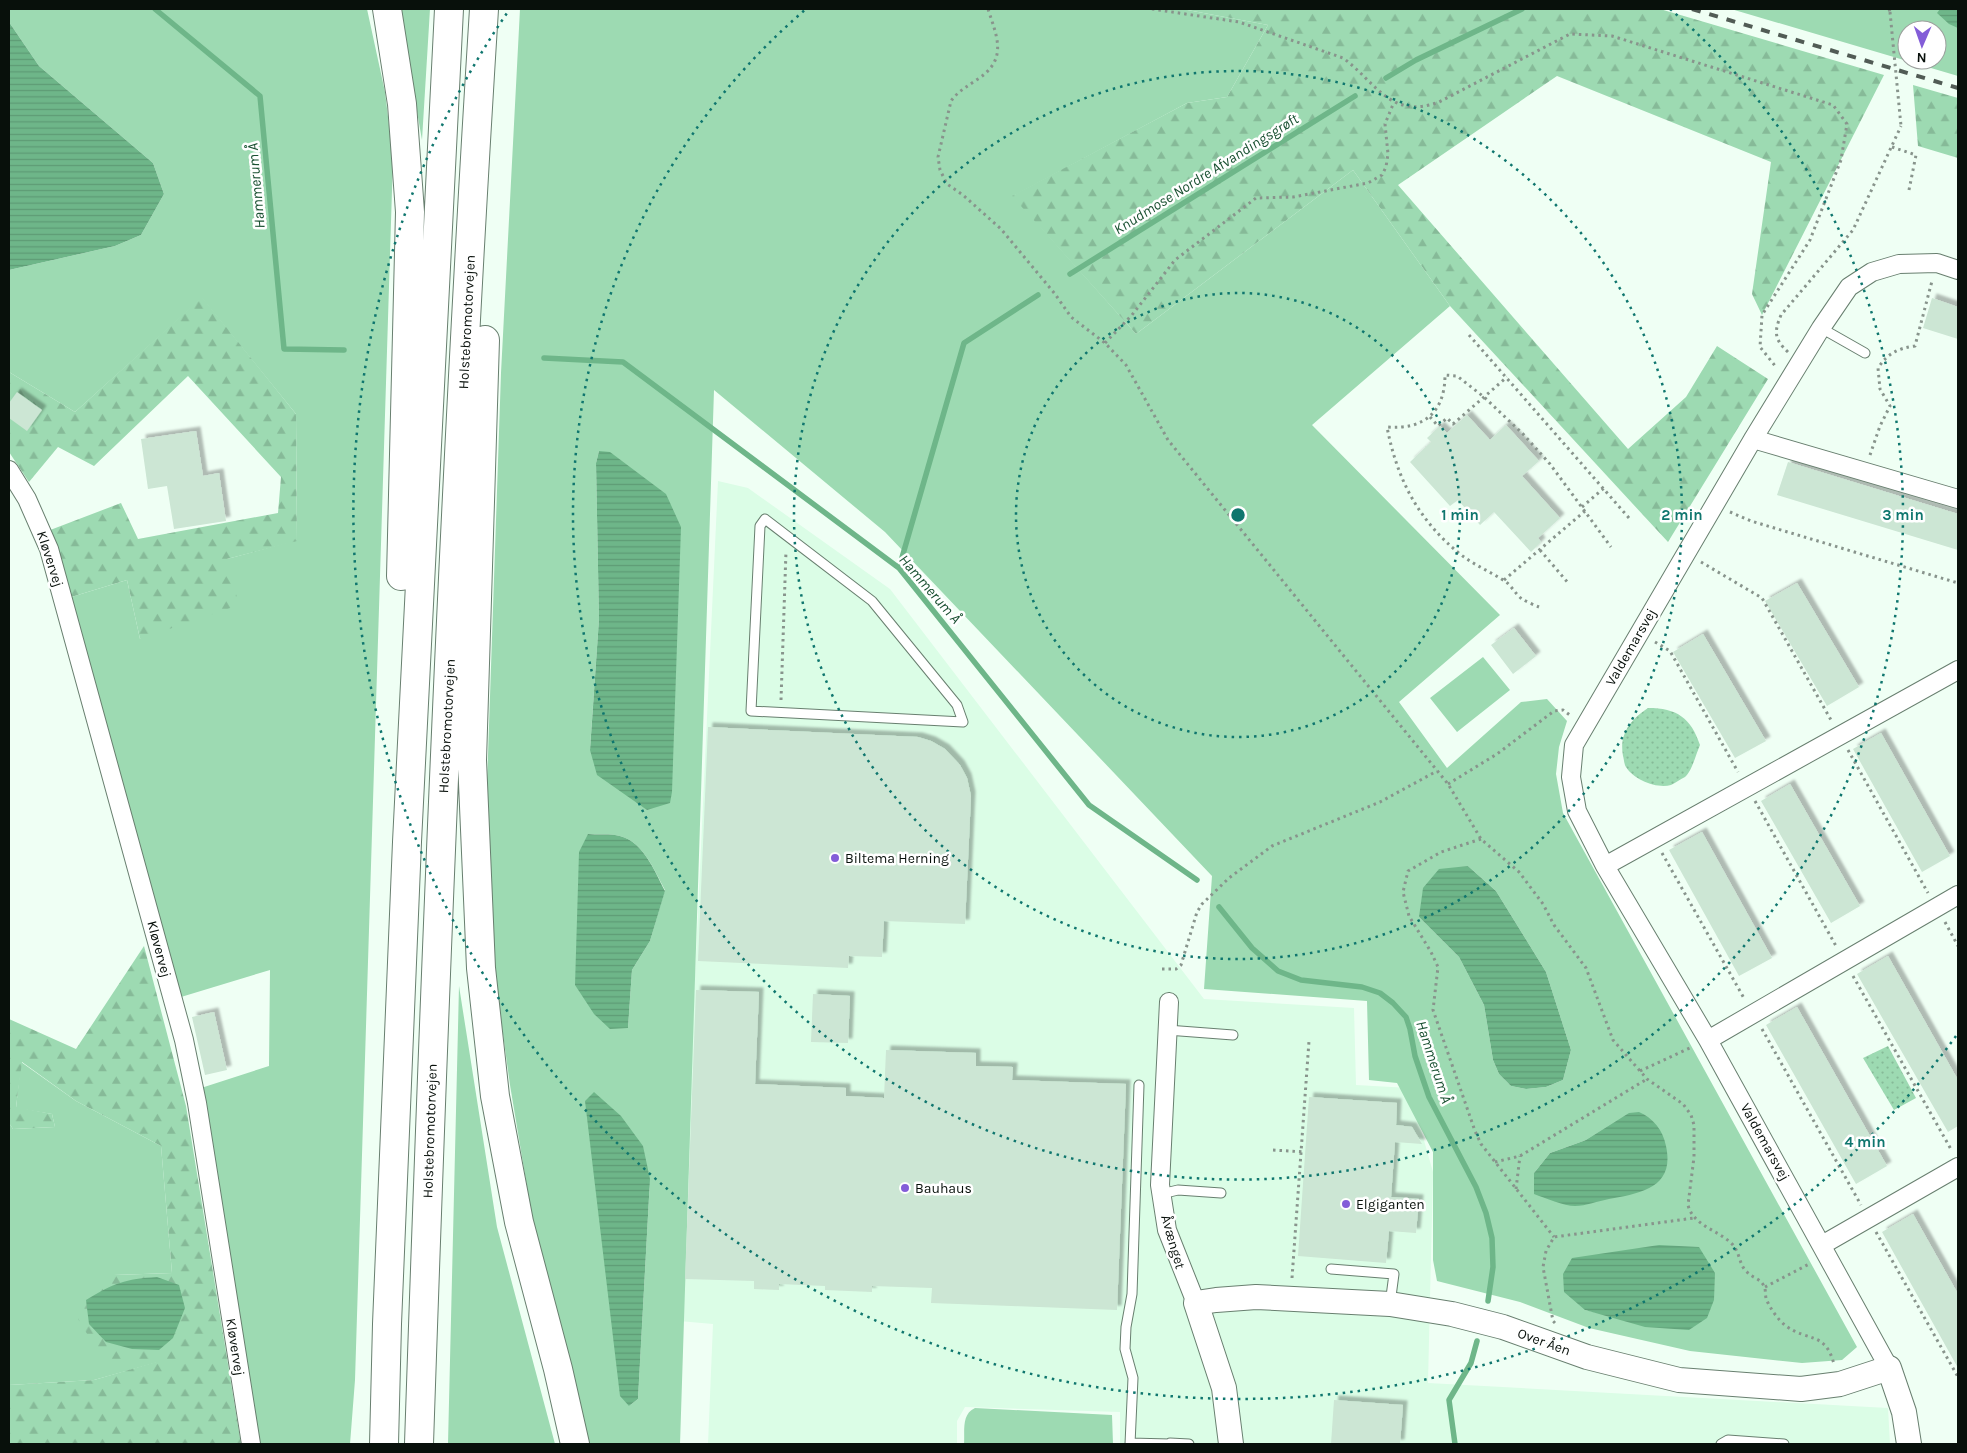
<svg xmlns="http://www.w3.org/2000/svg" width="1967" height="1453" font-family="Karla,sans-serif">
  <defs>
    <pattern id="forest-firs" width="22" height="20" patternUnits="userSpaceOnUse" patternTransform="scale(1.25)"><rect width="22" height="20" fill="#9ddab2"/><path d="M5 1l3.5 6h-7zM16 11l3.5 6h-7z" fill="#86ba98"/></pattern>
    <pattern id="park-dots" width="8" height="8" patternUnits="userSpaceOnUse" patternTransform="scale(1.25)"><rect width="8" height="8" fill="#9ddab2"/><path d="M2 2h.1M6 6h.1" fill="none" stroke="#86ba98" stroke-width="1.8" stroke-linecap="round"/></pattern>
    <pattern id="water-rules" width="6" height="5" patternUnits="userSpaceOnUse" patternTransform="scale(1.25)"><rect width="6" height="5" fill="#6eb689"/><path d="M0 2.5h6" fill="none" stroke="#5e9b75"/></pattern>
    <filter id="shadow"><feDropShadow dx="4.5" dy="-4.5" stdDeviation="1" flood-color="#0004"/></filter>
  </defs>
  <rect width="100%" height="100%" fill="#effff4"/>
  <path fill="#dbfde6" d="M718,481L748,488L890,589L1204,999L1354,1008L1356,1085L1409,1088L1433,1172L1428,1383L1888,1408L1890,1444H1120V1412L965,1407L957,1421V1444H708L713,1324L679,1321Z"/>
  <path fill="#9ddab2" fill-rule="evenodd" d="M9,9H367L385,92L393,158L355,1380L350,1444H253L198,1089L269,1066L270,970L181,997L68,598L127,580L140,639L227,559L297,540L296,414L202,298L75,412L9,372V270L115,246L141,235L164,194L153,163L39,66L9,22Z
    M399,9H430L422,140Z
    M520,9H1182L1268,25L1227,97L1187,103L1013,196L1136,334L1353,170L1450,306L1312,425L1500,615L1399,702L1447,768L1521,702L1547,699L1567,721L1559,747L1556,774L1563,813L1857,1347L1842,1360L1802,1363L1690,1351L1589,1328L1520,1302L1437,1281L1433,1260V1152L1397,1083L1369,1080L1367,1001L1204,989L1212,876L885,532L714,390L680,1444H589L531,1211L510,1085L493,961L487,785L501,373ZM599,451L647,810L590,749L599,619L596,463ZM588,834C597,835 606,834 615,835C642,838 654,870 665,890L650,941L632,970L628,1028ZM1468,866L1496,891L1546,972L1571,1050L1563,1080L1546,1087L1526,1089L1511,1086L1499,1074L1493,1060L1484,1005L1459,957L1419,917ZM1629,1113L1534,1173L1550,1153L1586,1140ZM650,1179L638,1399L629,1406ZM1659,1245L1603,1314L1585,1310Z
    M1731,9H1958V76ZM1907,30H1937V60H1907Z
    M1483,657L1510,690L1457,732L1430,698Z
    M459,986L497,1227L555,1444H448Z
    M21,1062L76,1101L161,1146L172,1273L114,1275L158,1362L94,1380L9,1385V1123L13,1129L55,1127L52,1114L16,1108Z
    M975,1408L1112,1415L1113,1444H964C965,1432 961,1414 975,1408Z"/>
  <path fill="url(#forest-firs)" d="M1182,9H1660L1884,75L1762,315L1752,294L1771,162L1557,76L1398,185L1628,449L1686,397L1717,346L1768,379L1668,542L1450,306L1353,170L1136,334L1012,196L1187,103L1227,97L1268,25Z
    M1913,85L1958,98V158L1918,146Z
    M202,297L296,414L297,541L227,559L239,605L140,639L127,580L68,598L45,532L121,503L138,539L278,513L281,477L188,376L94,466L58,447L29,482L9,452V372L75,412Z
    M144,946L186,1106L241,1444H9V1385L94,1380L156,1362L103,1360L78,1319L82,1295L114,1275L172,1273L161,1146L76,1101L22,1062L16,1107L52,1114L55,1127L13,1129L9,1123V1019L76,1049Z"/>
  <path fill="url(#park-dots)" d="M1648,708C1677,708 1691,718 1700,745C1696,754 1692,771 1685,777C1681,779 1675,783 1671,785C1657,789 1634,780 1626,767C1624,764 1624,759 1623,756C1619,734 1630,720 1648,708Z
    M1888,1046L1916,1098L1894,1110L1863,1058Z"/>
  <path fill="url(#water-rules)" d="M1940,9H1958V28L1949,24L1937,13Z
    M9,22L39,66L153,163L164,194L141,235L115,246L9,270Z
    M599,451L610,452L666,494L681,527L672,792L670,803L647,810L597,775L590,750L599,619L596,463Z
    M588,834C597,835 606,834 615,835C642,838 654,870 665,891L650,941L632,970L628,1028L610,1029L594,1014L575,985L579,852Z
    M1468,866L1496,891L1546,972L1571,1050L1563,1080L1546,1087L1526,1089L1511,1086L1499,1074L1493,1060L1484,1005L1459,957L1419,917L1423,888L1439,869Z
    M594,1092L621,1116L643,1146L650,1179L638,1399L629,1406L620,1396L585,1101Z
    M1639,1112C1653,1118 1663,1130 1666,1146C1675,1187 1642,1193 1609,1199C1598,1201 1586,1206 1575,1206C1564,1206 1545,1198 1534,1194V1173L1550,1153L1586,1140L1629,1113Z
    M1659,1245L1699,1247L1715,1273L1714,1300L1707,1318L1689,1330L1645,1327L1585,1310L1564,1292L1563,1274L1572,1258Z
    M157,1277L179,1285L185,1308L173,1338L159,1350L132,1349L106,1342L89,1324L86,1300C114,1283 125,1279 157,1277Z"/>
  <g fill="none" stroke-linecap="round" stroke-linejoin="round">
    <path stroke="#6eb689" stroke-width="5.5" d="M155,9L260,96L284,349L344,350
      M1386,78L1416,60L1522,9
      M1070,274L1355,96
      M544,358L623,362L899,568L1089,805L1197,880
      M899,568L964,343L1038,295
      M1219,907L1252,948L1278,971L1301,980L1362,987L1380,993L1393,1003L1406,1017L1410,1029L1415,1056L1429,1097L1476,1187L1486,1213L1492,1238L1493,1267L1488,1301
      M1455,1444L1449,1400L1471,1363L1477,1341"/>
  </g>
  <path fill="#cce6d4" filter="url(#shadow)" d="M1932,298L1958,307V339L1923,328Z
    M17,392L42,410L27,431L9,418V403Z
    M1467,415L1490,440L1506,425L1539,461L1522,476L1560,518L1538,538L1541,542L1531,552L1494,512L1480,525L1458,500L1450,506L1410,462L1431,442L1427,438L1440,426L1447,433Z
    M196,431L203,476L219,473L226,521L174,529L167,486L148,489L141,439Z
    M1788,462L1958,514V550L1777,495Z
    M1797,583L1859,687L1827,706L1765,601Z
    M1514,628L1536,656L1513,674L1491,645Z
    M1703,634L1766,741L1735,758L1673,652Z
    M708,727L918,737L931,741L945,749L960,765L967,778L971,796L965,924L884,921L882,957L849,956L848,968L698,961Z
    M1881,733L1950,856L1922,872L1853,749Z
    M1790,784L1860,906L1831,923L1761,801Z
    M1702,832L1772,958L1739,976L1669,850Z
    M1888,956L1958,1080V1126L1948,1132L1857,974Z
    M696,990L759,992L755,1084L846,1088V1096L884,1098L886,1050L976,1053V1066L1013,1067L1012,1080L1126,1084L1117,1310L931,1303L932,1288L872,1286V1292L825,1290V1286L779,1284V1290L754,1289V1281L685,1279Z
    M813,994L850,996L848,1043L811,1042Z
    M1797,1007L1887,1166L1856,1184L1766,1025Z
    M214,1012L227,1070L205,1075L192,1017Z
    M1309,1097L1397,1103L1396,1125L1412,1127L1422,1144L1395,1142L1391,1197L1419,1199L1416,1233L1389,1231L1386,1263L1298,1256Z
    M1913,1214L1958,1294V1368L1882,1232Z
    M1334,1400L1403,1405L1400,1444H1331Z"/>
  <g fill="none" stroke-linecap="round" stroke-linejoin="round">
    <g stroke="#687f6f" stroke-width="11">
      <path id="lane" d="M1821,328L1865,353
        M765,519L872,601L957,705L963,722L751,711L760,526Z
        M1167,1030L1233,1035
        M1161,1194L1178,1190L1221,1193
        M1331,1269L1394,1274L1390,1304
        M1130,1443L1170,1444
        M1170,1443L1189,1444
        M1130,1444L1133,1378L1125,1349L1126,1327L1132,1294L1139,1085
        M1721,1444L1728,1440L1784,1444"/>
    </g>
    <g stroke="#687f6f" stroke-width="20">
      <path id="street" d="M1753,439L1958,499
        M9,470L27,499L49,549L184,1040L197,1103L251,1444
        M1605,866L1958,670
        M1169,1002L1160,1185L1167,1230L1196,1303
        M1708,1040L1958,895
        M1822,1245L1958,1167
        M1889,1368L1708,1040L1605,866L1577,811L1571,777L1574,745L1753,439L1821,328L1849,287L1872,272L1899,264L1937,263L1958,270"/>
    </g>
    <g stroke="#687f6f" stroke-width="26">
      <path id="secondary" d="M1231,1444L1224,1388L1196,1303L1216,1300L1256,1297L1390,1304L1452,1314L1503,1327L1587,1357L1679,1380L1801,1389L1840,1384L1889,1368L1904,1412L1909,1444"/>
    </g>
    <g stroke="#687f6f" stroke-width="30">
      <path id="highway" d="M387,9L402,104L410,212L401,576
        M485,340L472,760L481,968L495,1096L519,1222L558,1369L575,1444
        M384,1444L387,1324L407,842L449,9
        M419,1444C435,966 454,487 484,9"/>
    </g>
    <path stroke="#88948c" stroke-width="3" stroke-dasharray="2.5 4" stroke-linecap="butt" d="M988,9C997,37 1008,59 978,79C968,86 958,91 951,101L938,157L940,170L947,184L963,195L1001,229L1055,294L1071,317L1105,343L1126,365L1168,440L1448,784L1481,839L1519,872L1543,904L1554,925L1586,968L1613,1040L1647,1079L1683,1104L1691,1115L1694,1125V1157L1688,1205C1693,1226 1719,1230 1733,1245C1740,1253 1739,1265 1747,1272C1752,1278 1760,1278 1764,1286C1766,1290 1765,1294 1766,1298C1769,1307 1778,1320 1786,1326C1808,1342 1825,1331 1834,1364
      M1152,9L1239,22L1343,58C1376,82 1390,120 1439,102L1570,34L1612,36L1833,105L1847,124L1841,160L1810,240L1762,315L1760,347L1776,367
      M1889,9L1890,12
      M1892,147L1916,155L1909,190
      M1469,335L1629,518
      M1105,343L1132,315L1175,260L1256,198L1293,197L1368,183L1382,175L1386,167L1388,154L1385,124L1394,102
      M1788,352C1774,339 1774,332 1781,315L1853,230L1901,126
      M1430,417L1438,426L1447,418L1453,424L1507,377
      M1870,455L1880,426L1890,406L1880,389L1878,368C1887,354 1898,348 1915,346L1932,281
      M1582,507L1604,488
      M1730,512L1751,521L1958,583
      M1540,550L1569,584
      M1701,562L1762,598L1831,720
      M1504,580L1585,511
      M1539,607C1534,605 1527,602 1522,599C1515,594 1511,584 1503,580C1489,571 1474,565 1460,554C1418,520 1397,479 1387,427C1424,430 1445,412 1445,375L1457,376L1484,397L1523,434L1550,464L1611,547
      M1655,642L1670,651L1738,772
      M781,700L786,551
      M1848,750L1928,893
      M1448,784L1497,754L1554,711L1563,710L1571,716
      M1755,801L1836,946
      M1481,839L1441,852L1408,871L1403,892L1409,916L1431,952L1438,967L1433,1010L1475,1131L1481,1144L1554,1237
      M1662,853L1745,1000
      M1945,922L1958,946
      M1162,969H1176L1181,965L1197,912L1202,904L1229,878L1272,846L1380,802L1437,771
      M1853,976L1952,1151
      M1762,1029L1861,1205
      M1640,1071L1692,1047
      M1273,1150L1305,1152
      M1495,1162L1520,1156L1647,1079
      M1516,1189L1520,1156
      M1876,1232L1958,1377
      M1292,1278L1309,1041
      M1765,1287L1811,1263
      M1555,1323L1553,1321L1543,1267L1546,1251L1554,1237L1694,1218"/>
    <use href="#lane" stroke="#fff" stroke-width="9"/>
    <use href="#street" stroke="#fff" stroke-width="18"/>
    <use href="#secondary" stroke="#fff" stroke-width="24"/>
    <use href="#highway" stroke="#fff" stroke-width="28"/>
    <path stroke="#515c55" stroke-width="4" stroke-dasharray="9 9" stroke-linecap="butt" d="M1692,9L1958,88"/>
    <path stroke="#88948c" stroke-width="3" stroke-dasharray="2.5 4" stroke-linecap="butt" d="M1890,12L1901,126"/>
  </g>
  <g fill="none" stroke="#0f766e" stroke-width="2.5" stroke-dasharray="2.5 5">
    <circle cx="1238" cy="515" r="222"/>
    <circle cx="1238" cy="515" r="444"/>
    <path d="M1670 9A665 665 0 1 1 806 9"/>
    <path d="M1956 1036A887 887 0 0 1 507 13"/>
  </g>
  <g fill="#835dd8" stroke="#fff" stroke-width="2">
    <circle cx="835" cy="858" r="5"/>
    <circle cx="905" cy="1188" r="5"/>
    <circle cx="1346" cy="1204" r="5"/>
  </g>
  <g text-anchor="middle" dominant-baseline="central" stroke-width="5" stroke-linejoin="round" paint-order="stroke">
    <g font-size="14" fill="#08100b" stroke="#fff">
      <text transform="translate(467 322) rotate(-87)">Holstebromotorvejen</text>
      <text transform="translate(50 559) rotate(72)">Kløvervej</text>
      <text transform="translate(1631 647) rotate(-60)">Valdemarsvej</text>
      <text transform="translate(447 726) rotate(-87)">Holstebromotorvejen</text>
      <text transform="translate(159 949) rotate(75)">Kløvervej</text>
      <text transform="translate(430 1131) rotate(-88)">Holstebromotorvejen</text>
      <text transform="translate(1765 1142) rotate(61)">Valdemarsvej</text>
      <text transform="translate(1173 1242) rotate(74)">Åvænget</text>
      <text transform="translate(1544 1342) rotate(20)">Over Åen</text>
      <text transform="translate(235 1347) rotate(81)">Kløvervej</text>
    </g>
    <g font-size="14" fill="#08100b" stroke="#fff" text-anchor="start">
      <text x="845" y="858">Biltema Herning</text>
      <text x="915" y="1188">Bauhaus</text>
      <text x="1356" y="1204">Elgiganten</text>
    </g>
    <g font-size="15" font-style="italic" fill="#195031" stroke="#fff">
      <text transform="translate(1206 174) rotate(-32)">Knudmose Nordre Afvandingsgrøft</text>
      <text transform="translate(256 186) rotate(-95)">Hammerum Å</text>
      <text transform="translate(930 589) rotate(49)">Hammerum Å</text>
      <text transform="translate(1434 1062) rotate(72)">Hammerum Å</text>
    </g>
  </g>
  <circle cx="1238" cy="515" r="8" fill="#0f766e" stroke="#fff" stroke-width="2.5"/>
  <g font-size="15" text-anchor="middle" font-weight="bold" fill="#0f766e" stroke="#fff" stroke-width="5" stroke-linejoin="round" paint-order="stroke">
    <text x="1460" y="520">1 min</text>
    <text x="1682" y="520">2 min</text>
    <text x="1903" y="520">3 min</text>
    <text x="1865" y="1147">4 min</text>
  </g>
  <rect width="1967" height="1453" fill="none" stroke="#08100b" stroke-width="20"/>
  <g transform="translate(1922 45) rotate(182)"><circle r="24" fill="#ffffff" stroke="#9c9f9d"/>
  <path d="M0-4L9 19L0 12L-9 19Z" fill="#835dd8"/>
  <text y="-8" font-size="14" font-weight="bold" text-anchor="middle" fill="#08100b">N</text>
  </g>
</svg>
